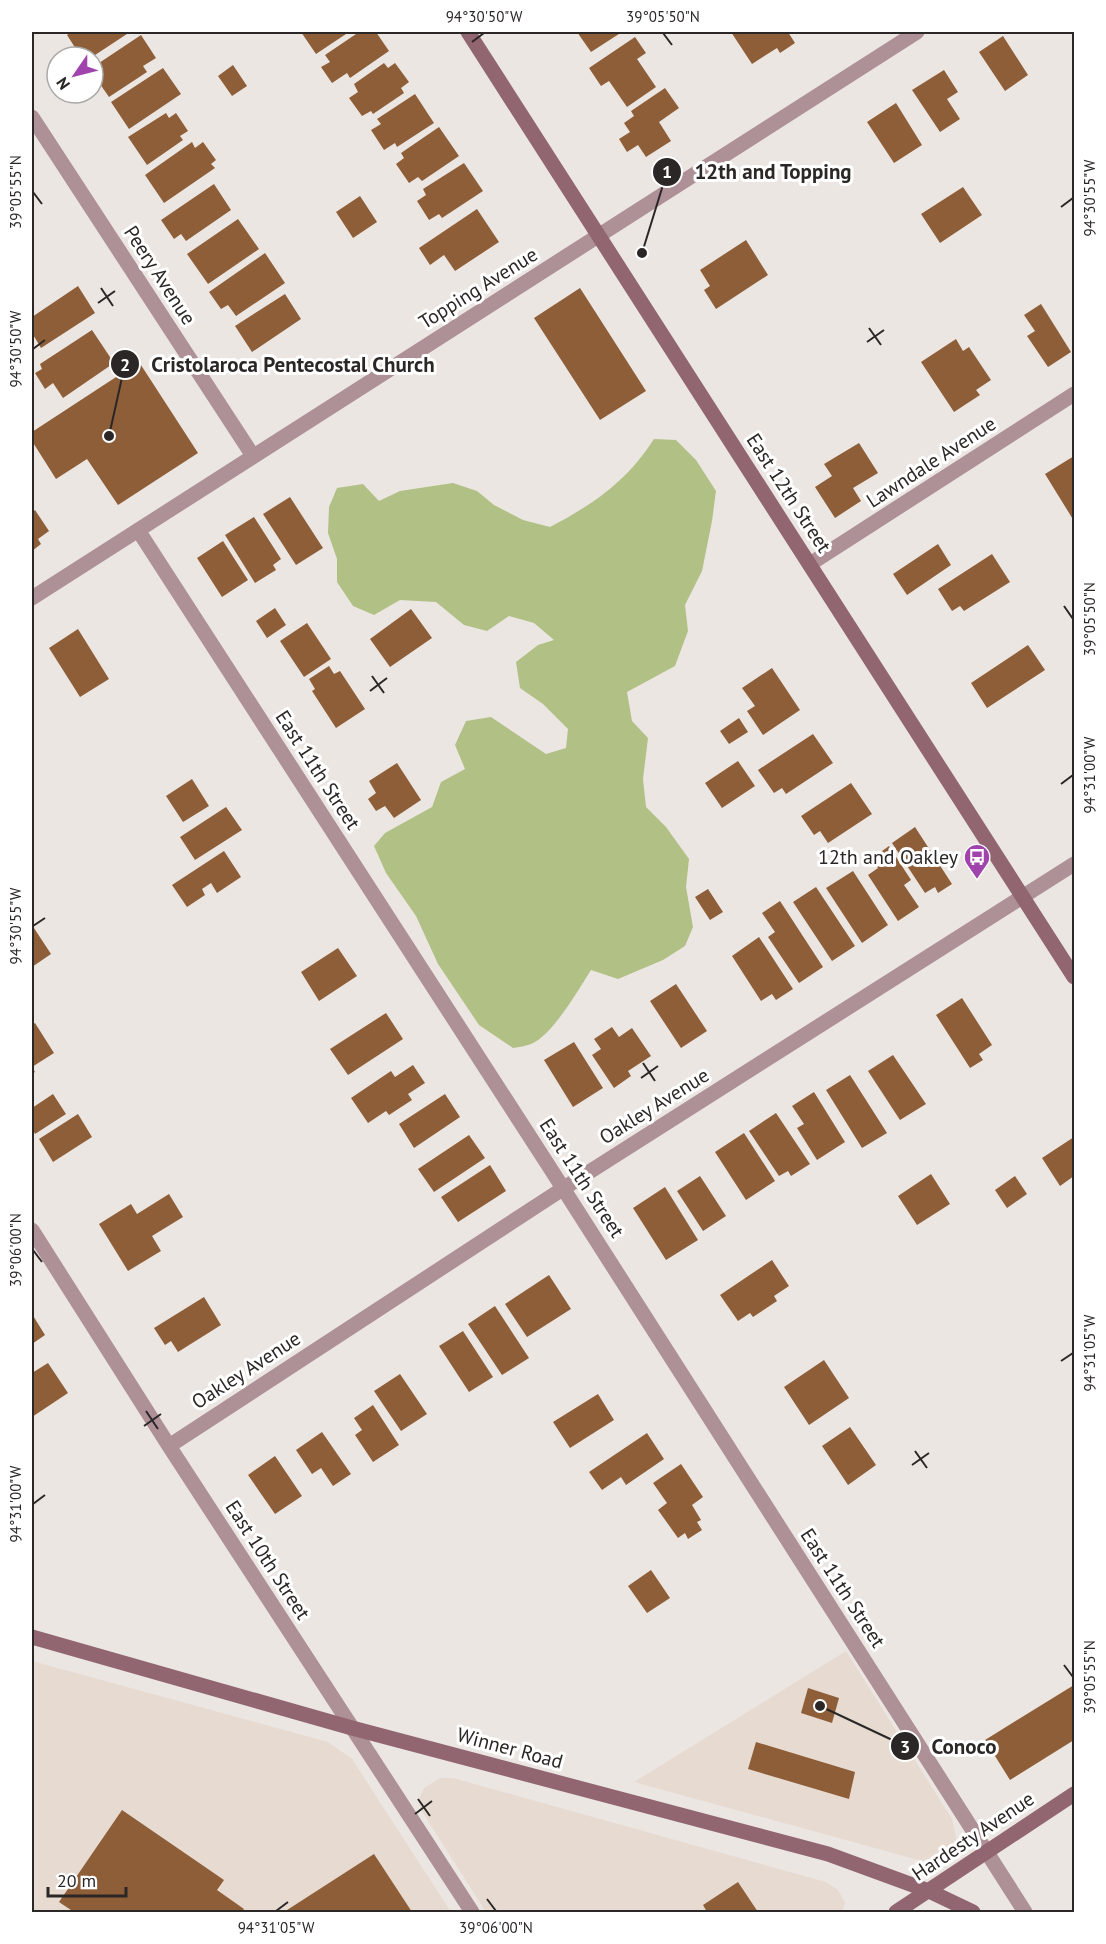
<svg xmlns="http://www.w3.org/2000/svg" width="1106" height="1944" font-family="'PT Sans',sans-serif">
  <rect width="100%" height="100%" fill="#ece6e2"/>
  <path fill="#e7dad1" d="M846,1651L952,1819L957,1841L940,1856L922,1861L634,1782Z
    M32,1661L328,1742L352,1759L451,1912H32Z
    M440,1778H453L826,1882L838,1890L845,1903L842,1912H486L421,1810L419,1799L424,1788Z"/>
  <path fill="#b1c085" d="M654,439L676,440L696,460L716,491L712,521L702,571L685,605L688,631L675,666L627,692L632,721L648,738L643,779L646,807L666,827L689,859L686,887L693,927L685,946L663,960L618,979L591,970C579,989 552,1036 531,1044C526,1046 519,1047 513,1048L479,1025L438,964L416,916L386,873L374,846L385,833L432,807L441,782L465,769L455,745L466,721L491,717L546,754L566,748L568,729L543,704L520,688L516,662L538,645L554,640L534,623L509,616L487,631L464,625L436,602L400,600L374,615L353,606L337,582V559L328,533L329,507L337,488L363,484L379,501L400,491L453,483L477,491L494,505L523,520L550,527C594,504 627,481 654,439Z"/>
  <path fill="#8e5e38" d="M71,32H130L92,57H81L67,35Z
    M301,32H349L316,54Z
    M359,32H376L389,51L350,78L347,73L332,83L321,67L330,62L325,55Z
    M577,32H622L591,52Z
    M731,32H788L795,43L780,53L777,48L752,64Z
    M141,35L156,58L143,66L147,72L109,97L93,74V67Z
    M1003,36L1028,75L1005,91L979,52Z
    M635,37L646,53L637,59L656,87L627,107L609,81L601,86L589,68Z
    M384,63L388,68L395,63L409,82L401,88L404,93L373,114L371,111L362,116L349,98L358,92L354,84Z
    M233,65L247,86L232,96L218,76Z
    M163,68L181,94L129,129L111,102Z
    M944,70L958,92L947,99L960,119L940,132L912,90Z
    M665,88L679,108L659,122L671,141L646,157L638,145L627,152L619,139L630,132L624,123L634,116L631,111Z
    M415,94L434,123L397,147L395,143L384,150L371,130L381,124L377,119Z
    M896,103L922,145L894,163L867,122Z
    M166,113L169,118L176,113L188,131L180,136L183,140L147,165L128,137Z
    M439,127L459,156L422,181L418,177L409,183L396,164L404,158L401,153Z
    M192,142L195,148L203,142L216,160L211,164L215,168L164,203L145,175Z
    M464,163L483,191L442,218L439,214L429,220L417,201L426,195L423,189Z
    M214,184L231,210L186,241L181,234L174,239L161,220Z
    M963,187L982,215L940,243L921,214Z
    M360,196L377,222L353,238L336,212Z
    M477,209L499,242L455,271L444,255L430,265L419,248Z
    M238,219L259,249L208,284L187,254Z
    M746,240L768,275L716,309L704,290L710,286L700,270Z
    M265,253L285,283L236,316L228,305L221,309L209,292Z
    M78,286L95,313L41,348L32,333V317Z
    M580,288L646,391L600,420L534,318Z
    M285,294L301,319L252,352L235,326Z
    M1041,304L1071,352L1048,367L1027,336L1035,331L1024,315Z
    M92,330L114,363L63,398L53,383L45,389L35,373L42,369L40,364Z
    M956,339L963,351L969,347L991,380L976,390L980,395L954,412L921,362Z
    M139,362L198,453L118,505L87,459L56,479L32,441V432Z
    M859,443L878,473L853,488L861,501L835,518L815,487L832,476L824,464Z
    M1074,456V521L1045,474Z
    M290,497L323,548L296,565L263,514Z
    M35,510L49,531L38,539L41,544L32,551V513Z
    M254,517L281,559L273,565L276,570L255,583L225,535Z
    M223,541L248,580L222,597L197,558Z
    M938,544L951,565L907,595L893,574Z
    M992,554L1010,582L964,611L960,606L952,611L938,589Z
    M275,608L286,625L267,638L256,621Z
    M411,609L432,638L390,667L370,639Z
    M307,623L331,659L304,677L280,641Z
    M78,629L109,679L80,697L49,648Z
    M1028,645L1045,670L987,708L971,683Z
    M329,666L334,674L340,671L365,709L336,728L312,691L315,689L309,679Z
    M772,668L800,710L763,735L747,711L755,706L742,688Z
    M739,718L748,732L729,744L720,731Z
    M813,734L833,763L786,794L782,788L774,793L758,770Z
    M738,761L755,786L722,808L705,783Z
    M397,763L421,800L394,818L385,806L376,811L368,799L376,793L369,781Z
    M192,779L209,806L183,822L166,796Z
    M851,783L872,814L828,843L820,831L814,835L801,816Z
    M226,807L242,830L195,860L180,837Z
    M915,827L952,884L938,893L935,887L925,893L892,843Z
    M889,846L911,880L904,885L919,907L898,921L868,875L878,868L874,863L881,859L878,854Z
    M224,851L241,877L217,893L211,883L202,889L205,895L187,907L172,885Z
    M853,871L888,925L862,943L826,888Z
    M816,887L855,946L832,961L793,902Z
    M708,889L723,912L710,920L695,897Z
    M780,901L823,967L799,983L768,937L775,932L762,913Z
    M32,925L51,954L32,967Z
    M759,937L793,989L776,1000L772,994L761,1001L732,956Z
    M338,948L357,976L319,1001L301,972Z
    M676,984L707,1031L681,1048L650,1001Z
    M962,998L992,1045L979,1054L983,1060L970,1068L936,1015Z
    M386,1013L403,1039L348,1075L330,1049Z
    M35,1023L54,1053L32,1067L35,1072L32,1074V1025Z
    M612,1027L619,1037L632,1028L651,1056L628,1071L631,1076L614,1088L592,1055L601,1049L594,1039Z
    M574,1042L603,1088L573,1107L544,1060Z
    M893,1055L926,1104L900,1120L868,1071Z
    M413,1065L425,1083L408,1094L412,1100L389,1115L386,1111L368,1123L351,1098L391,1071L395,1077Z
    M850,1075L887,1133L862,1148L826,1090Z
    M814,1092L845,1142L817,1160L797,1128L804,1124L792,1106Z
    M53,1094L66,1114L35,1134L32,1128V1108Z
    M445,1094L460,1117L414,1148L399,1124Z
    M776,1113L810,1164L791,1176L788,1171L779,1176L749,1131Z
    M78,1114L92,1137L53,1162L39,1139Z
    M744,1133L775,1181L746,1200L715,1152Z
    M469,1135L485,1158L434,1192L418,1169Z
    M1074,1137V1176L1060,1186L1042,1158Z
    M490,1165L506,1191L458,1222L441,1197Z
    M931,1174L950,1204L917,1225L898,1196Z
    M700,1176L726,1216L703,1231L677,1191Z
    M1015,1176L1027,1194L1007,1208L995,1190Z
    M665,1187L698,1240L666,1260L633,1208Z
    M169,1194L183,1217L152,1236L161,1251L128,1271L99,1224L131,1204L137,1214Z
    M772,1260L789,1286L774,1296L777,1301L753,1317L750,1313L738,1321L720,1295Z
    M549,1275L571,1309L527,1337L505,1304Z
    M204,1297L221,1325L178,1352L171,1341L165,1345L154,1328Z
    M495,1306L529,1358L502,1375L468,1324Z
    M32,1314L45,1335L32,1344Z
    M463,1331L493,1377L469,1392L439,1346Z
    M824,1360L849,1398L809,1425L784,1387Z
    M48,1363L68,1393L32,1417V1373Z
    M400,1374L427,1414L401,1431L374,1391Z
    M598,1394L614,1420L570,1448L553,1422Z
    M373,1405L399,1445L373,1462L355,1435L362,1430L354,1418Z
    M850,1427L876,1465L848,1485L822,1446Z
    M322,1432L351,1474L333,1486L321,1468L312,1474L296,1450Z
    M647,1433L664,1459L626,1485L621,1477L602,1490L589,1472Z
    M275,1456L302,1496L275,1514L248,1475Z
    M681,1464L703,1497L692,1505L701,1520L697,1522L702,1530L688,1539L685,1533L678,1538L658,1510L667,1503L653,1483Z
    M651,1570L670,1598L647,1613L628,1586Z
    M1074,1685V1740L1010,1780L985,1740Z
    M808,1688L839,1698L832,1723L801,1713Z
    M756,1742L855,1772L849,1799L748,1769Z
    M122,1810L224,1880L217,1890L244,1909L242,1912H74L59,1902Z
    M374,1854L412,1912H284Z
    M738,1882L758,1912H707L703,1905Z"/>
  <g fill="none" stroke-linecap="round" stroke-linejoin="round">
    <path stroke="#ae9097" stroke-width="15" d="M32,117L253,456
      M138,530L552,1171L1025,1912
      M810,564L1074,394
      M32,598L917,32
      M32,1230L169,1446L472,1912
      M169,1446L564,1188L1074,864"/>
    <path stroke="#916671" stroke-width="15" d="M468,32L1074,977
      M32,1637L352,1728L828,1854L929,1891L973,1912
      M896,1912L1074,1794"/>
  </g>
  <path fill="none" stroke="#2a2726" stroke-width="2" d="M663,33L672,45M472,42L484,33M33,192L42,204M1061,207L1073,198M101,288L113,306M98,303L115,291M869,328L881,345M867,342L884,330M33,349L45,340M1064,606L1073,619M372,676L384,693M370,691L387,678M1061,784L1073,775M33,926L45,918M643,1063L655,1081M641,1078L658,1066M33,1250L42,1262M1061,1361L1073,1353M146,1411L158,1429M144,1426L161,1414M915,1451L927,1468M912,1465L929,1453M33,1504L45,1495M1064,1665L1073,1677M418,1799L430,1816M415,1814L432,1801M487,1899L496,1911M276,1911L288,1902"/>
  <defs>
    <g id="bus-pin" transform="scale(1.35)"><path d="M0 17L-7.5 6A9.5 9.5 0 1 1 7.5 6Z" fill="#a043ad" stroke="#fff"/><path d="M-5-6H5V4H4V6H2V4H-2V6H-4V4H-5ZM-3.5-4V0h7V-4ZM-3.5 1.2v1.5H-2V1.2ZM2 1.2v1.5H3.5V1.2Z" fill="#fff"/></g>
  </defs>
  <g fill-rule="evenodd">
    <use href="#bus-pin" x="977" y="857"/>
  </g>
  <g text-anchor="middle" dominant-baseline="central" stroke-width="6" stroke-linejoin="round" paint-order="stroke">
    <g font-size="20" fill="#2a2726" stroke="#fff">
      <text transform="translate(160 275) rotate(57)">Peery Avenue</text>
      <text transform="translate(478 288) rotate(-32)">Topping Avenue</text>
      <text transform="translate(931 462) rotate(-33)">Lawndale Avenue</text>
      <text transform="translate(789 493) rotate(57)">East 12th Street</text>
      <text transform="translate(318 770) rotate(57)">East 11th Street</text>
      <text transform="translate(654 1106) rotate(-32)">Oakley Avenue</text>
      <text transform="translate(582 1178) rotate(57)">East 11th Street</text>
      <text transform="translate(246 1370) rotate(-33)">Oakley Avenue</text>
      <text transform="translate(268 1560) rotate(57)">East 10th Street</text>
      <text transform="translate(843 1588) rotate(57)">East 11th Street</text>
      <text transform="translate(510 1748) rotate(15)">Winner Road</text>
      <text transform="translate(973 1836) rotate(-34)">Hardesty Avenue</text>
    </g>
    <g font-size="20" fill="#2a2726" stroke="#fff" text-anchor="end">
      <text x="958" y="857">12th and Oakley</text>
    </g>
  </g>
  <path fill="none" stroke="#2a2726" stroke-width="2" d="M642 253L667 172M109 436L125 364M820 1706L905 1746"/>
  <g fill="#2a2726" stroke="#fff" stroke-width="2">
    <circle cx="642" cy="253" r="6"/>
    <circle cx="109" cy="436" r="6"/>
    <circle cx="820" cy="1706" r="6"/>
    <circle cx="667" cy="172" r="15"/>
    <circle cx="125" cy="364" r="15"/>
    <circle cx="905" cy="1746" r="15"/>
  </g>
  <g font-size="18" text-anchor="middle" font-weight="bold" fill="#fff">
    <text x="667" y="178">1</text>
    <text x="125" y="371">2</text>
    <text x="905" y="1753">3</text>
  </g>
  <g font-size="21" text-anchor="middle" font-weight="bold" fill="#2a2726" stroke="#fff" stroke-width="6" stroke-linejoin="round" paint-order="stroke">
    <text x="773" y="179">12th and Topping</text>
    <text x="293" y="372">Cristolaroca Pentecostal Church</text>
    <text x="964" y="1754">Conoco</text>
  </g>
  <rect width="1106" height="1944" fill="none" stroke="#ffffff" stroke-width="66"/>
  <g transform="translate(75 75) rotate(235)"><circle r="28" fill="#ffffff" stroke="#aaa9a8" stroke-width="1.5"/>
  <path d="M0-4.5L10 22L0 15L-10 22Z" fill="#a043ad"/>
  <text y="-9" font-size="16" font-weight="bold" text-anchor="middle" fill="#2a2726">N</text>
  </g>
  <path d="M48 1887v9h78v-9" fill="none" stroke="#2a2726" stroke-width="3"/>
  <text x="57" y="1887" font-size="18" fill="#2a2726" stroke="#ffffff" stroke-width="4.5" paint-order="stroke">20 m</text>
  <rect x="33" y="33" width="1040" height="1878" fill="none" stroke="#2a2726" stroke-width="2"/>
  <g font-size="15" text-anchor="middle" fill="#2a2726">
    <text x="484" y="22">94°30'50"W</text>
    <text x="663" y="22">39°05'50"N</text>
    <text transform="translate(16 192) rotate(-90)" y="5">39°05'55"N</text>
    <text transform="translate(1090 198) rotate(-90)" y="5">94°30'55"W</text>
    <text transform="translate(16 349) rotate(-90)" y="5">94°30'50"W</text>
    <text transform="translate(1090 619) rotate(-90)" y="5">39°05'50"N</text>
    <text transform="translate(1090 775) rotate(-90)" y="5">94°31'00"W</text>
    <text transform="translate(16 926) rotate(-90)" y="5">94°30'55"W</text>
    <text transform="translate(16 1250) rotate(-90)" y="5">39°06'00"N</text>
    <text transform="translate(1090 1353) rotate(-90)" y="5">94°31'05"W</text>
    <text transform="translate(16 1504) rotate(-90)" y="5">94°31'00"W</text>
    <text transform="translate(1090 1677) rotate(-90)" y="5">39°05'55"N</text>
    <text x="276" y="1933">94°31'05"W</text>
    <text x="496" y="1933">39°06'00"N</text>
  </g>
</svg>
